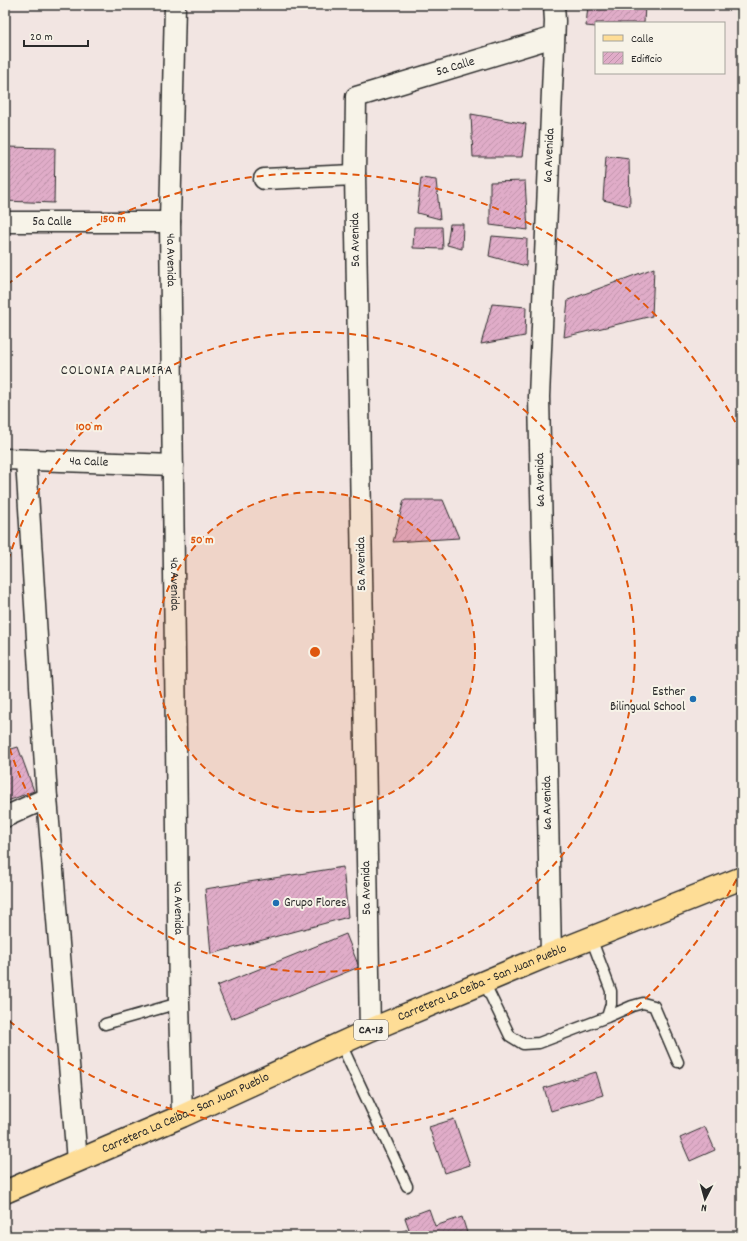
<svg xmlns="http://www.w3.org/2000/svg" width="747" height="1241" font-family="Dekko,sans-serif">
  <defs>
    <pattern id="building-hatch" width="6" height="6" patternUnits="userSpaceOnUse"><rect width="6" height="6" fill="#e0acc8"/><path d="M-1 1l2-2M0 6l6-6M5 7l2-2" fill="none" stroke="#c094ac"/></pattern>
  </defs>
  <rect width="100%" height="100%" fill="#f2e5e2"/>
  <filter id="ink" filterUnits="userSpaceOnUse"><feTurbulence type="fractalNoise" baseFrequency=".025" numOctaves="2"/><feDisplacementMap in="SourceGraphic" scale="8" xChannelSelector="R" yChannelSelector="G"/><feConvolveMatrix kernelMatrix="1 2 1 2 8 2 1 2 1" color-interpolation-filters="sRGB"/></filter>
  <g filter="url(#ink)">
    <path fill="url(#building-hatch)" stroke="#2b2b2b" d="M588,5H645L644,23H596V27L586,26Z
      M471,114L526,124L522,157H473Z
      M5,147L55,148L54,203L5,201Z
      M606,156L629,159L630,206L603,200Z
      M421,178L436,180L440,219L417,213Z
      M525,181L528,230L490,225V182Z
      M450,224H463L462,249L447,245Z
      M414,227H442L443,249L413,248Z
      M492,236L527,239L526,266L489,256Z
      M654,268L652,316L564,337L568,300Z
      M492,304L526,307L525,336L481,344Z
      M404,500H443L459,538L393,542Z
      M18,747L34,791L5,802V751Z
      M343,867L348,917L211,954L205,889Z
      M346,934L359,967L231,1019L217,986Z
      M596,1072L603,1095L551,1111L544,1088Z
      M454,1119L470,1165L445,1173L429,1127Z
      M705,1127L715,1150L690,1161L680,1138Z
      M429,1209L435,1226L462,1217L468,1236H388L409,1229L405,1218Z"/>
    <g fill="none" stroke-linecap="round" stroke-linejoin="round">
      <g stroke="#2b2b2b" stroke-width="13">
        <path id="lane" d="M591,938L611,991V1004L607,1017
          M484,982L510,1036L523,1044L539,1043L607,1017L632,1006L643,1003L654,1006L678,1062
          M105,1024L179,1003
          M341,1044L407,1186"/>
      </g>
      <g stroke="#2b2b2b" stroke-width="23">
        <g id="street">
          <path id="s1" d="M175,5L170,222L179,1003L182,1116"/>
          <path d="M264,179L355,175"/>
          <path id="s2" d="M5,222H170"/>
          <path id="s3" d="M5,459L173,465"/>
          <path d="M26,460L47,798L77,1161"/>
          <path d="M5,817L47,798"/>
          <path id="s4" d="M551,954L539,397L555,21L554,5"/>
          <path id="s5" d="M370,1030L355,175L356,97L554,37"/>
        </g>
      </g>
      <g stroke="#2b2b2b" stroke-width="25">
        <g id="primary">
          <path id="s6" d="M5,1192L182,1116L370,1030L551,954L742,878"/>
        </g>
      </g>
      <use href="#lane" stroke="#f7f3e8" stroke-width="10"/>
      <use href="#street" stroke="#f7f3e8" stroke-width="20"/>
      <use href="#primary" stroke="#fedd96" stroke-width="22"/>
    </g>
  </g>
  <circle cx="315" cy="652" r="160" fill="#df570e" fill-opacity=".12"/>
  <g fill="none" stroke="#df570e" stroke-width="2" stroke-dasharray="7 5">
    <circle cx="315" cy="652" r="160"/>
    <path d="M5 572A320 320 0 1 1 5 732"/>
    <path d="M742 869A479 479 0 0 1 7 1019M7 285A479 479 0 0 1 742 435"/>
  </g>
  <g fill="#1f6fb2" stroke="#f7f3e8" stroke-width="1.5">
    <circle cx="693" cy="699" r="4"/>
    <circle cx="276" cy="903" r="4"/>
  </g>
  <g text-anchor="middle" dominant-baseline="central" stroke-width="4" stroke-linejoin="round" paint-order="stroke">
    <rect fill="#f7f3e8" stroke="#686764" stroke-width="1" x="354" y="1020" width="34" height="20" rx="3"/>
    <g font-size="12" font-weight="bold" fill="#2b2b2b">
      <text x="371" y="1030">CA-13</text>
    </g>
    <g font-size="13" fill="#2b2b2b" stroke="#f7f3e8">
      <text stroke="none"><textPath href="#s5" startOffset="1037">5a Calle</textPath></text>
      <text stroke="none"><textPath href="#s4" startOffset="799">6a Avenida</textPath></text>
      <text stroke="none"><textPath href="#s2" startOffset="47">5a Calle</textPath></text>
      <text transform="translate(356 240) rotate(-91)">5a Avenida</text>
      <text stroke="none"><textPath href="#s1" startOffset="255">4a Avenida</textPath></text>
      <text stroke="none"><textPath href="#s3" startOffset="84">4a Calle</textPath></text>
      <text transform="translate(541 480) rotate(-91)">6a Avenida</text>
      <text transform="translate(362 564) rotate(-91)">5a Avenida</text>
      <text stroke="none"><textPath href="#s1" startOffset="579">4a Avenida</textPath></text>
      <text transform="translate(548 803) rotate(-91)">6a Avenida</text>
      <text transform="translate(367 888) rotate(-91)">5a Avenida</text>
      <text stroke="none"><textPath href="#s1" startOffset="903">4a Avenida</textPath></text>
      <text stroke="none"><textPath href="#s6" startOffset="521">Carretera La Ceiba - San Juan Pueblo</textPath></text>
      <text stroke="none"><textPath href="#s6" startOffset="197">Carretera La Ceiba - San Juan Pueblo</textPath></text>
    </g>
    <g font-size="13" fill="#2b2b2b" stroke="#f7f3e8" text-anchor="end">
      <text x="685" y="692">Esther<tspan x="685" dy="15">Bilingual School</tspan></text>
      <text x="284" y="903" text-anchor="start">Grupo Flores</text>
    </g>
    <g font-size="14" letter-spacing="1" fill="#2b2b2b" stroke="#f7f3e8">
      <text x="117" y="371">COLONIA PALMIRA</text>
    </g>
  </g>
  <circle cx="315" cy="652" r="6" fill="#df570e" stroke="#f7f3e8" stroke-width="2"/>
  <g font-size="12" text-anchor="middle" font-weight="bold" fill="#df570e" stroke="#f7f3e8" stroke-width="4" stroke-linejoin="round" paint-order="stroke">
    <text x="113" y="222">150 m</text>
    <text x="89" y="430">100 m</text>
    <text x="202" y="543">50 m</text>
  </g>
  <rect width="747" height="1241" fill="none" stroke="#f7f3e8" stroke-width="20"/>
  <rect x="10" y="10" width="727" height="1221" fill="none" stroke="#2b2b2b" stroke-width="1.5" filter="url(#ink)"/>
  <rect x="595" y="22" width="130" height="52" fill="#f7f3e8" stroke="#a5a39c"/>
  <rect x="603" y="35" width="20" height="6" fill="#fedd96" stroke="#a5a39c"/>
  <text x="631" y="42" font-size="12" fill="#2b2b2b">Calle</text>
  <rect x="603" y="52" width="20" height="12" fill="url(#building-hatch)" stroke="#a5a39c"/>
  <text x="631" y="62" font-size="12" fill="#2b2b2b">Edificio</text>
  <g transform="translate(705 1199) rotate(186)" stroke="#f7f3e8" stroke-width="3" paint-order="stroke">
  <path d="M0-3L7 15L0 10L-7 15Z" fill="#2b2b2b"/>
  <text y="-6" font-size="11" font-weight="bold" text-anchor="middle" fill="#2b2b2b">N</text>
  </g>
  <path d="M24 40v6h64v-6" fill="none" stroke="#2b2b2b" stroke-width="2"/>
  <text x="30" y="40" font-size="12" fill="#2b2b2b" stroke="#f7f3e8" stroke-width="3" paint-order="stroke">20 m</text>
</svg>
